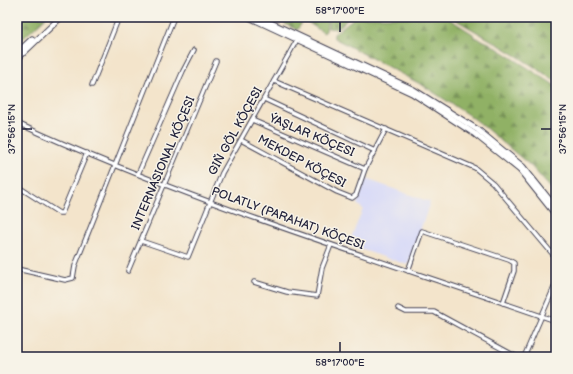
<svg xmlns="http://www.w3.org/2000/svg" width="573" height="374" font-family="'Balsamiq Sans',sans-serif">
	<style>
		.built { fill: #d5d8f9 }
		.forest { fill: url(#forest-firs); stroke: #596a50 }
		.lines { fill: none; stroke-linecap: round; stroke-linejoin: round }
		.street-casing { stroke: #413f51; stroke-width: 5.5 }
		.secondary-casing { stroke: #413f51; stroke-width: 7 }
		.street { stroke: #fff; stroke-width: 3.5 }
		.secondary { stroke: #fff; stroke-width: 5 }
		.ticks { fill: none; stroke: #22223b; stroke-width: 1.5 }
		.labels { text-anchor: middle; stroke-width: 3; stroke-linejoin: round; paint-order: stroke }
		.street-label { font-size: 12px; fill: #22223b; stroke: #f7f3e8 }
		.neatline { fill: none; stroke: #22223b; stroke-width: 1.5 }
		.ticks-label { font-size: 10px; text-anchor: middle; fill: #22223b }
	</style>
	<defs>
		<pattern id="forest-firs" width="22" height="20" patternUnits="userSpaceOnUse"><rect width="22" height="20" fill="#90b165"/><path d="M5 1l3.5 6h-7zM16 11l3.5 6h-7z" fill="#759054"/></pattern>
	</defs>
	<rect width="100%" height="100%" fill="#f7f3e8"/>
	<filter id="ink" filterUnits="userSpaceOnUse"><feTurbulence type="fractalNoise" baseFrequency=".025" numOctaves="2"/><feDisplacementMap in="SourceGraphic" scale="8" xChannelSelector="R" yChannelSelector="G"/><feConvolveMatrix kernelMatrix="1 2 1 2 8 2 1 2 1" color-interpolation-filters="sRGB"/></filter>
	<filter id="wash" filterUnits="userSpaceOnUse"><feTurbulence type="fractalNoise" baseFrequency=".012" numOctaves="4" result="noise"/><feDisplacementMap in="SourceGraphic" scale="16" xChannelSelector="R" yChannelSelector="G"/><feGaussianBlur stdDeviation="0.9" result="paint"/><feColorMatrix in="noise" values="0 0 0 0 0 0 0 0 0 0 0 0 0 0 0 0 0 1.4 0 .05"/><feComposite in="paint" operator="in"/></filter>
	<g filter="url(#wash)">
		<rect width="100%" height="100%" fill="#f3e4cb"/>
		<!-- built -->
		<polygon class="built" points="366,179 430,202 408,265 348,245 363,209 357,204"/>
		<!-- forest -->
		<g class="forest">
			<polygon points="17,17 46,17 17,44"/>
			<polygon points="272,17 294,17 302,23 297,30"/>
			<polygon points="300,17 328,17 326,31 324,33"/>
			<polygon points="330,17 350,17 337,29 328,28"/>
			<polygon points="355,17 446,17 473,34 474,37 489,43 556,86 556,194 531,166 476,120 424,86 334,38 334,34"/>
			<path d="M451,17H556V82C523,58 487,38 451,17Z"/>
		</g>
	</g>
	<g filter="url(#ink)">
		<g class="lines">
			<defs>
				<g id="street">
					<polyline points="274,81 475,168 493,183 556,258"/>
					<polyline points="92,85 119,17"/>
					<polyline points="264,99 375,151"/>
					<polyline points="252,120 365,169"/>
					<path d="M17,123C191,203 375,258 556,321"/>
					<polyline points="241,140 337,192 352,198 356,195 365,169 386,129"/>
					<polyline points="138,174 183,71 194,50"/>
					<polyline points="17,186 59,213 62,213 87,153"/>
					<polyline points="141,241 188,257 222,173 298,38"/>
					<polyline points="17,269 65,280 73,278 75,266 174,17"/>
					<polyline points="128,271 216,61"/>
					<polyline points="408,271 422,231 509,260 514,263 514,271 503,303"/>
					<polyline points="254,282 287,292 317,296 322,268 331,245"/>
					<polyline points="398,308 406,312 434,312 517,357"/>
					<polyline points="524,357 556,283"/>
				</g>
				<g id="secondary">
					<polyline points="249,17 412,93 475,134 520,170 556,215"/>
					<polyline points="258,17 414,90 478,130 523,167 556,208"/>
					<polyline points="17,53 32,39"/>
					<polyline points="17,59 61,17"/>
				</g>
			</defs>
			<!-- street casing -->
			<use href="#street" class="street-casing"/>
			<!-- secondary casing -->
			<use href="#secondary" class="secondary-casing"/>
			<!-- street -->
			<use href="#street" class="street"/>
			<!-- secondary -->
			<use href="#secondary" class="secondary"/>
		</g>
	</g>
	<!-- ticks -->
	<path class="ticks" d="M340,22V32M22,129H32M541,129H551M340,342V352"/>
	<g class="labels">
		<!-- street labels -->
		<g class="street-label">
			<text transform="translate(235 131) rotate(-61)" y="4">GIŇ GÖL KÖÇESI</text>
			<text transform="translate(312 135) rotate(23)" y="4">ÝAŞLAR KÖÇESI</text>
			<text transform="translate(302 161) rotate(28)" y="4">MEKDEP KÖÇESI</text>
			<text transform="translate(163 163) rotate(-67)" y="4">INTERNASIONAL KÖÇESI</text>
			<text transform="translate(288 218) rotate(20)" y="4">POLATLY (PARAHAT) KÖÇESI</text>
		</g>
	</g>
	<!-- margin -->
	<rect width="573" height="374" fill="none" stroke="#f7f3e8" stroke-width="44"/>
	<rect x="22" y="22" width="529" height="330" class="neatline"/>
	<g class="ticks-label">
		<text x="340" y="14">58°17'00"E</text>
		<text transform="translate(11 129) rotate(-90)" y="4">37°56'15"N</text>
		<text transform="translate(562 129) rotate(-90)" y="4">37°56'15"N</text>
		<text x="340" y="366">58°17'00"E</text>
	</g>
</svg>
